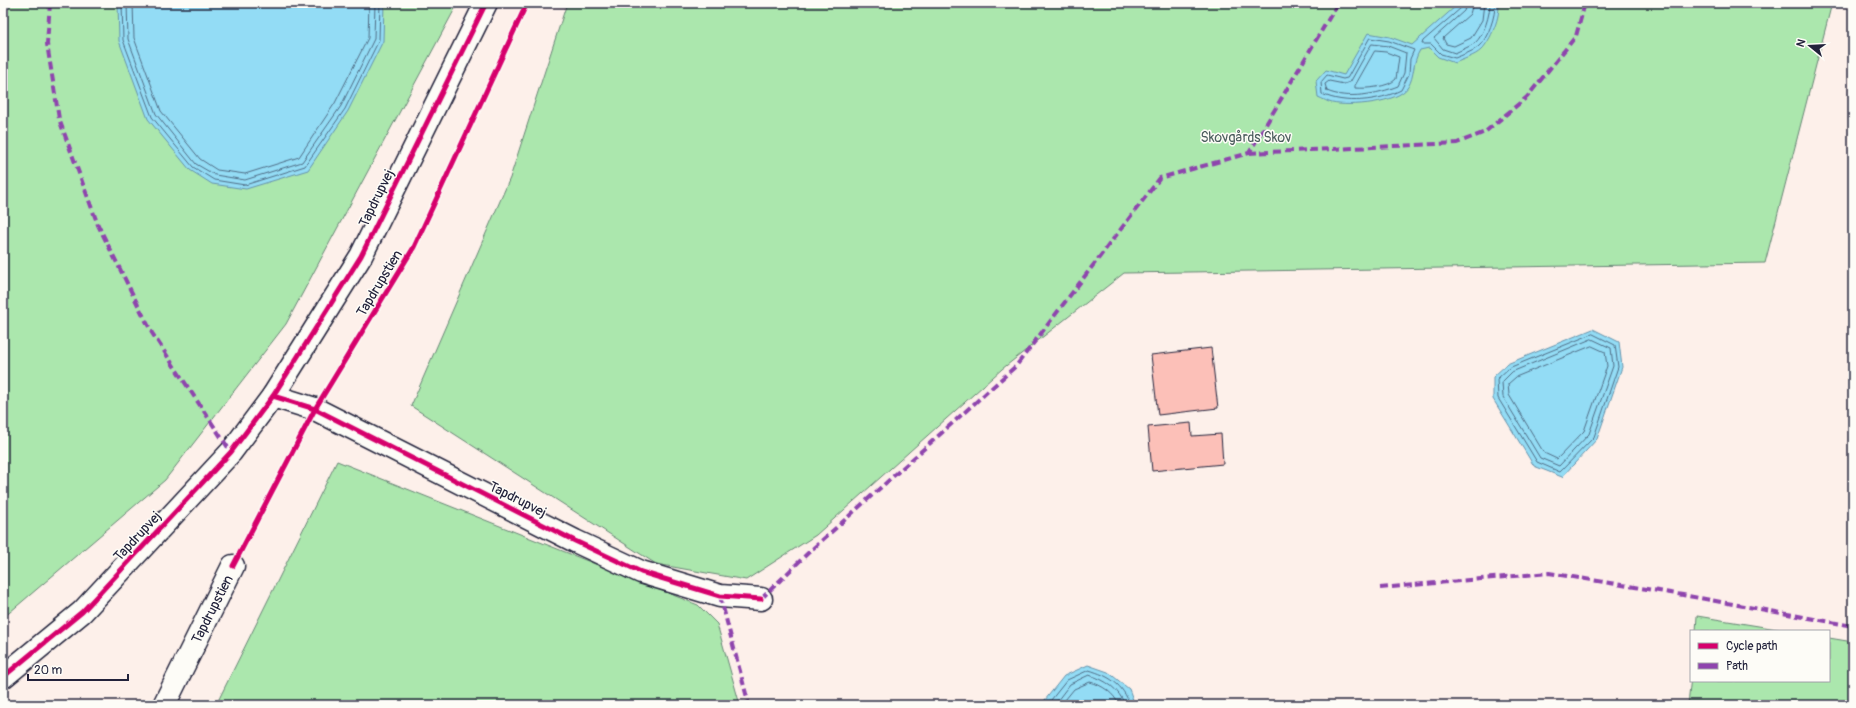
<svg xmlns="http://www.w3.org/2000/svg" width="1856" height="708" font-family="Pangolin,sans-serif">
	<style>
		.green { fill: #abe7ad; stroke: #668474 }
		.water { fill: #93dcf5; stroke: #6692ab }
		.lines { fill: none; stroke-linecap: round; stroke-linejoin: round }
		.shore { stroke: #4f6c85; stroke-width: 1 }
		.building { fill: #fcc0b8; stroke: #22223b }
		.minor-casing { stroke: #22223b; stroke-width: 25 }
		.minor { stroke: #fdfcf7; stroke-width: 22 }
		.quiet { stroke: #8e44ad; stroke-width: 4; stroke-dasharray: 8 4; stroke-linecap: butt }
		.cycleway-casing { stroke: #fdfcf7; stroke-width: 8 }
		.cycleway { stroke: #d6006c; stroke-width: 5 }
		.labels { text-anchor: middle; stroke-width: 3; stroke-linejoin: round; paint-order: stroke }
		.park-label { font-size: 14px; fill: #4b5d5d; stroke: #fdfcf7 }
		.street-label { font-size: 14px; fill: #22223b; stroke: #fdfcf7 }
	</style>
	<rect width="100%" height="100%" fill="#fdf0ea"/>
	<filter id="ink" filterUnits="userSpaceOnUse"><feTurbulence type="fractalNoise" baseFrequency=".025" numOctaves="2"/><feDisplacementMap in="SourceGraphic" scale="8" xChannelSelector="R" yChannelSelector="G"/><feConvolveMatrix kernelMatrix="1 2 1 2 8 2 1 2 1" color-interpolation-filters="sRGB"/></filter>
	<g filter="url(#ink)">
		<!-- green -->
		<g class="green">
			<polygon points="3,3 458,3 286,324 165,480 3,618"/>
			<polygon points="567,3 1832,3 1765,263 1124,273 1002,369 816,535 746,580 656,564 411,406 510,178"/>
			<polygon points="337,461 698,605 717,624 740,705 216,705"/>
			<polygon points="1697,616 1789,631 1696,631"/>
			<polygon points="1829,638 1853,642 1853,705 1688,705 1691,677 1691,681 1829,681"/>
		</g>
		<!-- water -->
		<g class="water">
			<polygon points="118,3 384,3 383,41 348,111 308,170 246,189 212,184 190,170 148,119 119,41"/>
			<path d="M1462,3H1498C1502,14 1490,42 1481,50C1475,56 1463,59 1455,63L1438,57L1429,48L1420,50C1412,63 1415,76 1408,87C1398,103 1350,107 1332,103C1328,102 1323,99 1318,97L1316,81L1326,70L1344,75L1368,33L1390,37L1412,45L1456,6Z"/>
			<polygon points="1593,329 1619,342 1622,367 1597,439 1562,477 1534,466 1493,399 1493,377 1507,364"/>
			<polygon points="1088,665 1108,672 1129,689 1135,705 1041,705 1064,676"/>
		</g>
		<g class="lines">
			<!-- shore -->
			<g class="shore">
				<polyline points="122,3 123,40 152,117 193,167 214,180 245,185 305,166 345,109 379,40 380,3"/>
				<polyline points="127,3 128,39 156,114 196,164 215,175 245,180 302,162 341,106 374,39 375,3"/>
				<polyline points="133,3 134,38 161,111 200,159 217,170 245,174 299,157 335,103 368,38 369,3"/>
				<path d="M1462,3L1461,8L1423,41L1422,44H1431L1441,54L1455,58C1462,55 1472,52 1478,47C1488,39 1496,15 1495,3"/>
				<path d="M1467,3L1464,11L1434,38L1443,49L1455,53C1461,50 1469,47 1475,43C1484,35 1490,15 1490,3"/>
				<polyline points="1473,3 1470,14 1443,38 1446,44 1454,46 1471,38 1482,20 1484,3"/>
				<path d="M1370,38L1389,41L1414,50L1410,59L1409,74L1401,90C1379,101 1345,105 1322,94L1321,82L1327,75L1343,79L1347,78Z"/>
				<path d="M1372,44L1388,46L1406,53L1404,73L1398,86C1378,94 1347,100 1327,91L1325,84L1329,81L1344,84L1350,82Z"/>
				<path d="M1375,51L1386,52L1399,57L1396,79C1389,87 1366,89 1355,88V86Z"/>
				<polygon points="1593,334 1615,345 1618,367 1594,437 1560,472 1537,462 1498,398 1497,379 1509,368"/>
				<polygon points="1592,339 1611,348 1613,366 1589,434 1559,466 1540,458 1503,397 1502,382 1512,372"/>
				<polygon points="1592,346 1605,352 1607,366 1584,431 1557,459 1544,453 1509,395 1508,384 1516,377"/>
				<path d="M1047,705L1067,680L1089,670C1109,676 1123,684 1130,705"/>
				<path d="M1054,705L1070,684L1089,675C1106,680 1119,689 1125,705"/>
				<path d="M1061,705L1074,689L1090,682C1102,685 1114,693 1119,705"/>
			</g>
		</g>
		<!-- building -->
		<g class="building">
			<polygon points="1211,348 1218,408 1158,415 1151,355"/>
			<polygon points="1191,423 1192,436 1221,434 1223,464 1152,471 1148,427"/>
		</g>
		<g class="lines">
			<defs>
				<g id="minor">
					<polyline points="273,396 315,409 575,541 641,572 720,596 761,599"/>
					<polyline points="3,677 82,612 231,452 273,396 361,256 486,3"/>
					<polyline points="164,705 233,566"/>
				</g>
			</defs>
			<!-- minor casing -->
			<use href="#minor" class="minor-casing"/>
			<!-- minor -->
			<use href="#minor" class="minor"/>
			<!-- quiet -->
			<g class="quiet">
				<polyline points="50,3 47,44 59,119 98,225 152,333 231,452"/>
				<polyline points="1249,153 1457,143 1485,132 1527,97 1576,36 1585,3"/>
				<polyline points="1380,588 1549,573 1683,595 1853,626"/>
				<polyline points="720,596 749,705"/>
				<polyline points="761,599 809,552 1016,366 1160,178 1249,153 1338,3"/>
			</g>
			<defs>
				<g id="cycleway">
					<polyline points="273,396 315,409 575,541 641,572 720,596 761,599"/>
					<polyline points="233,566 315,409 414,247 527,3"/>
					<polyline points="3,677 82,612 231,452 273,396 361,256 486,3"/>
				</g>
			</defs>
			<!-- cycleway casing -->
			<use href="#cycleway" class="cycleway-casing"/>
			<!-- cycleway -->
			<use href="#cycleway" class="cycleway"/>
		</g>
	</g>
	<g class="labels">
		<!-- park labels -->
		<g class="park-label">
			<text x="1246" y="142">Skovgårds Skov</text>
		</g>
		<!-- street labels -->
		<g class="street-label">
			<text transform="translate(376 198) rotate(-64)" y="5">Tapdrupvej</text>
			<text transform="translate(379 283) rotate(-59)" y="5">Tapdrupstien</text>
			<text transform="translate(518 499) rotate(27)" y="5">Tapdrupvej</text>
			<text transform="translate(137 536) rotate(-47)" y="5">Tapdrupvej</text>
			<text transform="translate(212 609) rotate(-63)" y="5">Tapdrupstien</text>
		</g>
	</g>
	<!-- margin -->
	<rect width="1856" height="708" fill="none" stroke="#fdfcf7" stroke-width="16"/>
	<rect x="8" y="8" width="1840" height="692" fill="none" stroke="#22223b" stroke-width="1.5" filter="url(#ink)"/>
	<!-- legend -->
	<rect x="1690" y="630" width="140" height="52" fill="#fdfcf7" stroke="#a5a5ac"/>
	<rect x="1698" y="643" width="20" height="6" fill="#d6006c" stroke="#a5a5ac"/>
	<text x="1726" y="650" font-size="12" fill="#22223b">Cycle path</text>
	<rect x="1698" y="663" width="20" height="6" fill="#8e44ad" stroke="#a5a5ac"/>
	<text x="1726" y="670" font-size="12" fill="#22223b">Path</text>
	<!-- north arrow -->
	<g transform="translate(1810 46) rotate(288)" stroke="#fdfcf7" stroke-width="3" paint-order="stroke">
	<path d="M0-3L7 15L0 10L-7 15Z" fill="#22223b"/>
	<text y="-6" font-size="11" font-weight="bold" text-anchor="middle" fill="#22223b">N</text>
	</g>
	<!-- scale -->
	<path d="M28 674v6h100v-6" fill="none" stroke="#22223b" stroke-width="2"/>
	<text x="34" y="674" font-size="12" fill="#22223b" stroke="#fdfcf7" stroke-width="3" paint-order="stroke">20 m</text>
</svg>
